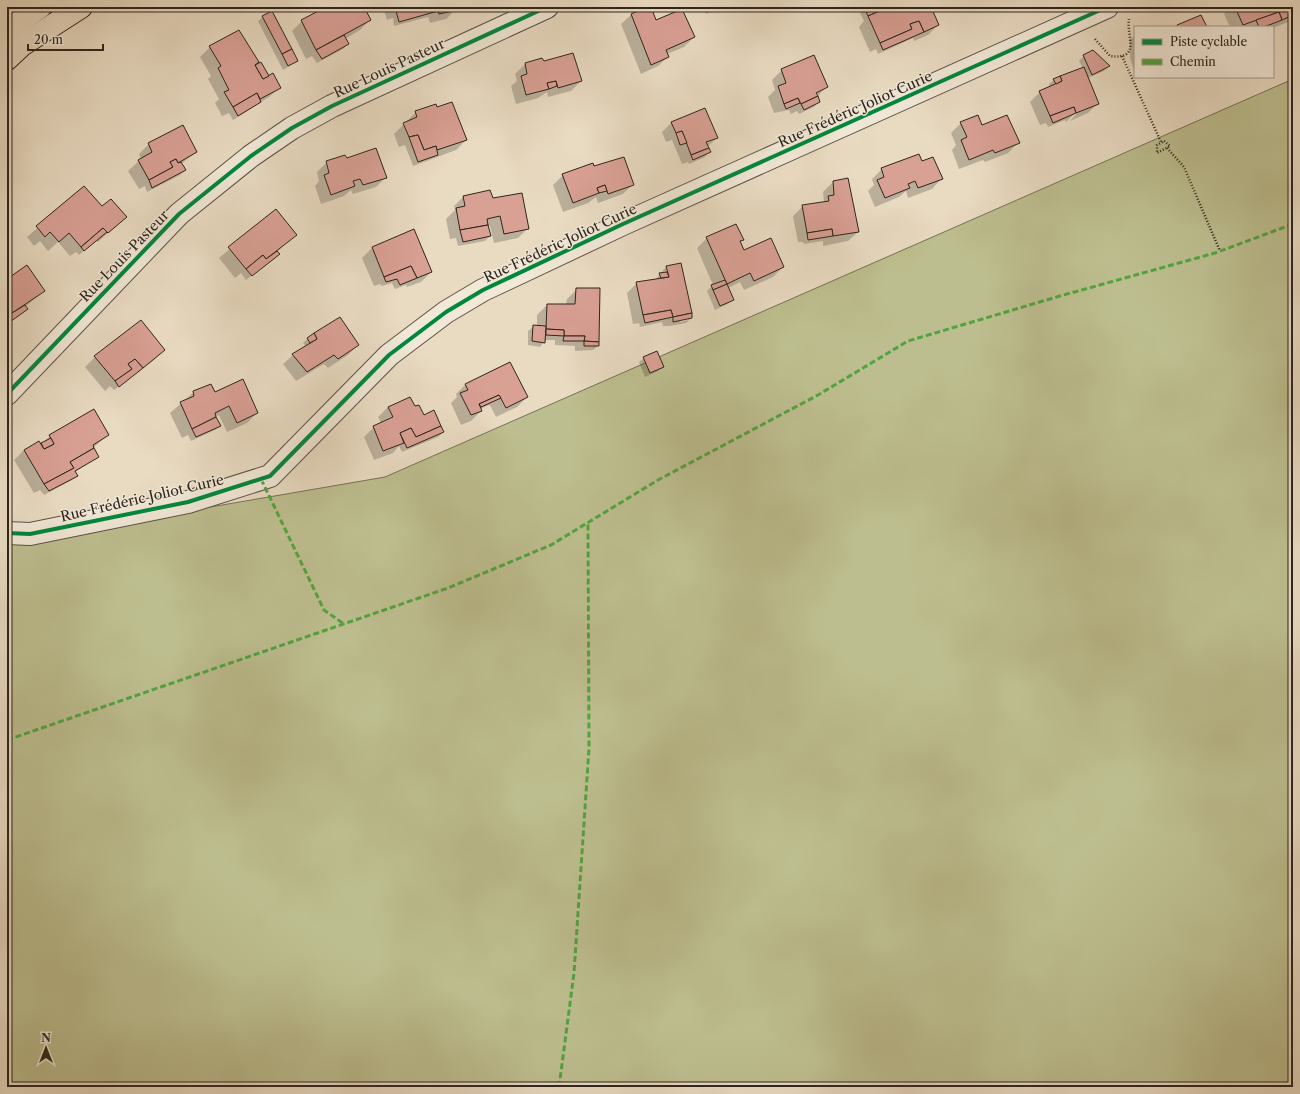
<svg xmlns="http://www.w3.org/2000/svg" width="1300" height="1094" font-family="'Libre Caslon Text',serif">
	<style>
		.green { fill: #bdbe8f; stroke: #767256 }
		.shadow { fill: #0003; fill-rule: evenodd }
		.building { fill: #d9a094; stroke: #2e251d }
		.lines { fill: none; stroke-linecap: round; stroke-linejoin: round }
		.minor-casing { stroke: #5d5246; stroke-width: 24 }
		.major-casing { stroke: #2e251d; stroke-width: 24 }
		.path { stroke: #2e251d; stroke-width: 2.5; stroke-dasharray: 1 2; stroke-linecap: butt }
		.minor { stroke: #f1e8d7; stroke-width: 22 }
		.major { stroke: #e9dbc2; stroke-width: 22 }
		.quiet { stroke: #52a341; stroke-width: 3; stroke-dasharray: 6 3; stroke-linecap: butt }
		.cycleway-casing { stroke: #f1e8d7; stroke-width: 6 }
		.cycleway { stroke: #00873e; stroke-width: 4 }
		.labels { text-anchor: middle; stroke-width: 3; stroke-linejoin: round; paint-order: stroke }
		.street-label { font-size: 14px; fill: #2e251d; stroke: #f1e8d7 }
	</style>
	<rect width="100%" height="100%" fill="#e9dbc2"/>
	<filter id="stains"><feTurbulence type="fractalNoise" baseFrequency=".005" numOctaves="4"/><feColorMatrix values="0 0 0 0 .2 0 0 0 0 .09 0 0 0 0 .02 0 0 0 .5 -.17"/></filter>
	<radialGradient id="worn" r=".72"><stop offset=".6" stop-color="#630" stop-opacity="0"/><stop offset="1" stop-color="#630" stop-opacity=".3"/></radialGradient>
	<!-- green -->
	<polygon class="green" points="1293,79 1293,1087 7,1087 7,542 385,477"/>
	<!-- shadow -->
	<g class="shadow">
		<polygon points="328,7 362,7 370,20 360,30 345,39 348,44 343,49 317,63 312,56 306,59 292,31 302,21"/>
		<polygon points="383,7 456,7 456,9 446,19 430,23 428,17 394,26 393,18 387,20"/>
		<polygon points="650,7 655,21 694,37 684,47 667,54 668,57 658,66 641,74 621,24 631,15"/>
		<polygon points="703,7 723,7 706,14"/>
		<polygon points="868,7 930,7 938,25 928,35 914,41 913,38 878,54 876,49 870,52 859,27 864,21 860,13"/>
		<polygon points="975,7 984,7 976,10"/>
		<polygon points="1231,7 1293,7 1293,20 1273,28 1271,26 1230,27 1224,14"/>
		<polygon points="263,17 297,61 283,70 258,21"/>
		<polygon points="1135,35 1135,73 1130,58 1130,40"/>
		<polygon points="210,47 258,62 254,66 279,88 269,97 233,120 229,113 222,116 215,103 219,99 208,79 211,76 200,57"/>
		<polygon points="1084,56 1109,66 1104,71 1088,78 1098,103 1088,113 1070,121 1078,112 1076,112 1066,122 1065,120 1048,127 1046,123 1040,125 1030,102 1040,92 1050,87 1049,84 1054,80 1083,68 1079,61"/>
		<polygon points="542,59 543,63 581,81 571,91 548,97 547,92 538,98 516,104 511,86 517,81 515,74 525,64"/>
		<polygon points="782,70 826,87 817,97 819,102 814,107 799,114 797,111 791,114 789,110 774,113 768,97 775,90 772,80"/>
		<polygon points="416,112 466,140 456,150 413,166 405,145 399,147 394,134"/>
		<polygon points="977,116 982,127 1018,143 1008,153 985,162 983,160 959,169 952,150 956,145 951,133 961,123"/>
		<polygon points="672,122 717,138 707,147 709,152 705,157 689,164 688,162 682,164 672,140 666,142 662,132"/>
		<polygon points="149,144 196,152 181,164 185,170 180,175 147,192 145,186 139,189 128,171 141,159 139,154"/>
		<polygon points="346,160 386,177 376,187 353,194 351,190 344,196 321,204 315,186 319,181 317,172 327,162"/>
		<polygon points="921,163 941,179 932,189 908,198 906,191 899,197 875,207 868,191 874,185 872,179 882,169"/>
		<polygon points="593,168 633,184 623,194 598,203 596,197 588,203 563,212 553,185 563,175"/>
		<polygon points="833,182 858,232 848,241 823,246 823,241 804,244 803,242 798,242 793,216 803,206 822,203 824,201 823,192"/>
		<polygon points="84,188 102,208 126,217 98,242 96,241 79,255 76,252 70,256 58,242 48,251 40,241 34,246 27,237"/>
		<polygon points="464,196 528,228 518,238 494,243 490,226 488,226 490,236 485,241 458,246 456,238 450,239 446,219 455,210 454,206"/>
		<polygon points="276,211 295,235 277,252 274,259 246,280 241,273 235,278 219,258"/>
		<polygon points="413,230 431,272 421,282 407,287 406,285 395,289 392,283 382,286 380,284 374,286 362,258 372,248"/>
		<polygon points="707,238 743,240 739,243 743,252 783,267 773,277 744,290 740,282 728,288 732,299 728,304 715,310 707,291 713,285 697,248"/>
		<path d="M666,267L691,318L686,323L669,326H663L662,322L640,327L639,323L633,324L627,293L637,283L655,280ZM688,318V320L680,322V320Z"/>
		<polygon points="7,280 44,291 25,307 27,309 23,313 7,324"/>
		<polygon points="577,289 598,346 593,350 575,351 575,346 555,345 555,340 545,340 540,347 528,345 528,331 533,327 537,327 537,315 547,305 566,305 567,299"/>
		<polygon points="340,318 358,345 348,355 328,368 324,364 296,381 283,364 293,355 306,347 303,343 308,338"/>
		<polygon points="163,350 154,360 114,390 110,386 105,391 85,367 95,357"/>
		<polygon points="644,358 663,367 658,371 645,377 639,362"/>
		<polygon points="466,384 527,397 517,407 496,417 490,405 480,409 481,411 471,421 461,425 451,403 457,397 456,394"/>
		<polygon points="194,392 214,393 257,413 247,423 227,432 219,415 215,417 220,426 215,430 191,441 188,435 182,438 170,413"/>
		<polygon points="388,407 423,416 443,432 438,437 402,452 399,446 393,453 374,460 364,437 374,427 381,423 378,417"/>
		<polygon points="94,410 108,435 93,448 98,457 75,472 76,475 72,480 44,495 40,490 34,493 14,460 24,450 39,442 40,445 42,444 50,436"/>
	</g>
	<!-- building -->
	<g class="building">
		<polygon points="326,7 364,7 371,20 316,50 301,20"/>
		<polygon points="411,7 437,7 438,11 399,22 396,11"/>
		<polygon points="437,7 457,7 457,10 439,14"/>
		<polygon points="647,7 651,7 656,20 682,9 695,37 666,50 669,57 651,65 631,14"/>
		<polygon points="864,7 889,7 868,16"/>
		<polygon points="889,7 931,7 939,25 924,32 919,21 910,24 912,29 880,43 868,16"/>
		<polygon points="1235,7 1290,7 1293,15 1282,20 1279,12 1243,25"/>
		<polygon points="272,11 292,49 282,54 262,16"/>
		<polygon points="1279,12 1282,20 1264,27 1259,27 1256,20"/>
		<polygon points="1201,15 1207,27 1178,27 1177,25"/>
		<polygon points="919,21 924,32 883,50 880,43 912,29 910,24"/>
		<polygon points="239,30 259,62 255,65 263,79 273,73 281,88 260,99 257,93 233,107 224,92 229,90 218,68 221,66 209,46"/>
		<polygon points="344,35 349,44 322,59 316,50"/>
		<polygon points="292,49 298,61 288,66 282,54"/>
		<polygon points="1093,50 1110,66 1092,75 1083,55"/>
		<polygon points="573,53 582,81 558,88 556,81 547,83 549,89 526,95 521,76 527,74 525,63 542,58 544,61"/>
		<polygon points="814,55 828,87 816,93 818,96 801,104 798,98 784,104 778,86 786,83 781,69"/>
		<polygon points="261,62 269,76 263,79 255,65"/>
		<polygon points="1084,67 1099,104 1076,113 1074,107 1050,116 1039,91 1062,81 1060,76"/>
		<polygon points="1060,76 1062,81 1056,84 1053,79"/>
		<polygon points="556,81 557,86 549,89 547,83"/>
		<polygon points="257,93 261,102 238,116 233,107"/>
		<polygon points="818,96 820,102 804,110 801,104"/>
		<polygon points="798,98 800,103 786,109 784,104"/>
		<polygon points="452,102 467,140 437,150 436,146 424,150 418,135 409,137 403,123 417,117 415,111 436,104 437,107"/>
		<polygon points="1074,107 1076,113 1053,123 1050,116"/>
		<polygon points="705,108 718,138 706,142 709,148 691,155 682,131 676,133 671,122"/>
		<polygon points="978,115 982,125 1007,115 1020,143 995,153 993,150 969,160 961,140 967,137 960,122"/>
		<polygon points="183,125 197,152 178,163 176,159 170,162 173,167 149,180 138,160 152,152 148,143"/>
		<polygon points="682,131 687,143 680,145 676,133"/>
		<polygon points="418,135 424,150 436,146 438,155 418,162 409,137"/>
		<polygon points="376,148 387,178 363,185 360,179 353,181 355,186 331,195 324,175 329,173 326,161 345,155 347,158"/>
		<polygon points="709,148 711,152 693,160 691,155"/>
		<polygon points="919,154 922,161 933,157 943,179 918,188 915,181 908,184 910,188 885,198 877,180 884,177 881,168"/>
		<polygon points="624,157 634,185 608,194 605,185 597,188 599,193 573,203 562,174 593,163 594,166"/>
		<polygon points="176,159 178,163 181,162 186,170 152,188 149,180 173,167 170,162"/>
		<polygon points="848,178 859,232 833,236 832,229 807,233 802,205 829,201 828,196 834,195 833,181"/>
		<polygon points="605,185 607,191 599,193 597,188"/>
		<polygon points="84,186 102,206 111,199 127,217 108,233 103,228 81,247 69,233 59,242 50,232 45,237 36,226"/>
		<polygon points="490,190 493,198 522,193 529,229 504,234 500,216 487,219 488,225 460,230 456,208 465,206 463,196"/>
		<polygon points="276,209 297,235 266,259 263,255 246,269 228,247"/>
		<polygon points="736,224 744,240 740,241 744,250 771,238 784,267 754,281 750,273 727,284 706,237"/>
		<polygon points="488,225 491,236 463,242 460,230"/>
		<polygon points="103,228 107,232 84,251 81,247"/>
		<polygon points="414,229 432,272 417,278 411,266 384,277 372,247"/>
		<polygon points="832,229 833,236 808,240 807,233"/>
		<polygon points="277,251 280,254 252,276 246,269 263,255 266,259"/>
		<polygon points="681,263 692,313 673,317 671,310 643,315 636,282 669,277 666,266"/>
		<polygon points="27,265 45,291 12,313 9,308 7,310 7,279"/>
		<polygon points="411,266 417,278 400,285 397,279 386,282 384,277"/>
		<polygon points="667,272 669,277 661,278 659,273"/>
		<polygon points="725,280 727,284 713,290 711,285"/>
		<polygon points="727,284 734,300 720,306 713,290"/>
		<polygon points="576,288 600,288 599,342 584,341 585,336 564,336 564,330 546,329 547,304 575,304"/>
		<polygon points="25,305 28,309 7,324 7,310 9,308 12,313"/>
		<polygon points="671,310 673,317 645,323 643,315"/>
		<polygon points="692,313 692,318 673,322 673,317"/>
		<polygon points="340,317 359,345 338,359 334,355 307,372 292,354 317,339 314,333"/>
		<polygon points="141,320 165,350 143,368 135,359 128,364 132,369 115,381 94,356"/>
		<polygon points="533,325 546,326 545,343 532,341"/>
		<polygon points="546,329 564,330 564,336 546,335"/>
		<polygon points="314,333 317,339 310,343 307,338"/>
		<polygon points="564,336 585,336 584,341 563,341"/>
		<polygon points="584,341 599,342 599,346 584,346"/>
		<polygon points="657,351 664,367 650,373 643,357"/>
		<polygon points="135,359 143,368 119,387 115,381 132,369 128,364"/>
		<polygon points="510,362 528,397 506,408 499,395 479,404 482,411 471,415 460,393 468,390 465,384"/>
		<polygon points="243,379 258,413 237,423 229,406 215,413 216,417 192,429 180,402 194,396 193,391 211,384 215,392"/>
		<polygon points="499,395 501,398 481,407 479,404"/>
		<polygon points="410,397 415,406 419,405 424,415 434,410 441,426 416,437 411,428 400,433 404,443 383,451 373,426 393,417 388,407"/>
		<polygon points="94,409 109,435 93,445 94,448 70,462 74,468 44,484 24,450 39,441 44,449 54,444 49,435"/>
		<polygon points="216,417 221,426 196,437 192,429"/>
		<polygon points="441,426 444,432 407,448 400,433 411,428 416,437"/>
		<polygon points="51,438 54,444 44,449 41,443"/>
		<polygon points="94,448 99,457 75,471 78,476 49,491 44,484 74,468 70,462"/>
	</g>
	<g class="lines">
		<defs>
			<g id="minor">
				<polyline points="7,394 179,214 251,156 292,128 332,106 547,7"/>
				<polyline points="7,533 30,534 188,502 270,476 389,355 446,312 483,290 623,224 1107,7"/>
			</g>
			<g id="major">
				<polyline points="7,30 40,7"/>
				<polyline points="7,59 22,45 81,7"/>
			</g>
		</defs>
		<!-- minor casing -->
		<use href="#minor" class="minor-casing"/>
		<!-- major casing -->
		<use href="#major" class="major-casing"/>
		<!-- path -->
		<g class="path">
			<path d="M1095,39L1110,56C1142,60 1126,36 1129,19"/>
			<polyline points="1122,56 1161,142"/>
			<polygon points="1164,141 1170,146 1157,153 1157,145"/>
			<polyline points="1167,148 1184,167 1220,251"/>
		</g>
		<!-- minor -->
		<use href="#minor" class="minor"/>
		<!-- major -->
		<use href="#major" class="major"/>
		<!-- quiet -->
		<g class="quiet">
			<polyline points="261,479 324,610 344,624"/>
			<polyline points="7,740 448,588 551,545 658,480 818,395 908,341 1060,296 1215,253 1293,224"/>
			<polyline points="559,1087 574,973 589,748 588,523"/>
		</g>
		<defs>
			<g id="cycleway">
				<polyline points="7,394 179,214 251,156 292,128 332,106 547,7"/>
				<polyline points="7,533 30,534 188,502 270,476 389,355 446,312 483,290 623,224 1107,7"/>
			</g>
		</defs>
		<!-- cycleway casing -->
		<use href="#cycleway" class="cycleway-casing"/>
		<!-- cycleway -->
		<use href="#cycleway" class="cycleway"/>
	</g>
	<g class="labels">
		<!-- street labels -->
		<g class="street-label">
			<text transform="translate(389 68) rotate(-25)" y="5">Rue Louis Pasteur</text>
			<text transform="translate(855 109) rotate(-24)" y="5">Rue Frédéric Joliot Curie</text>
			<text transform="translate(560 243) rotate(-25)" y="5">Rue Frédéric Joliot Curie</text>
			<text transform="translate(124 256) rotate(-46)" y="5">Rue Louis Pasteur</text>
			<text transform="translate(142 498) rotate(-13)" y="5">Rue Frédéric Joliot Curie</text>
		</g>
	</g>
	<!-- margin -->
	<rect width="1300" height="1094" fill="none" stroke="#e9dbc2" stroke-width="24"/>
	<rect x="8" y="8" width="1284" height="1078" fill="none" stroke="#2e251d" stroke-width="2"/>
	<rect x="12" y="12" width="1276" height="1070" fill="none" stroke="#2e251d"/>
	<!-- legend -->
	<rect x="1134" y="26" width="140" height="52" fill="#f1e8d7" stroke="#a39a8d"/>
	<rect x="1142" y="39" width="20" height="6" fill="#00873e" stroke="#a39a8d"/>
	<text x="1170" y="46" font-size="12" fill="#2e251d">Piste cyclable</text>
	<rect x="1142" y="59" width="20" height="6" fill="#52a341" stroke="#a39a8d"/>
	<text x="1170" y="66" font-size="12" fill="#2e251d">Chemin</text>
	<!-- north arrow -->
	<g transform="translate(46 1048)" stroke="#f1e8d7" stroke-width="3" paint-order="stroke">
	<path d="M0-3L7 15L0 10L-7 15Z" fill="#2e251d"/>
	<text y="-6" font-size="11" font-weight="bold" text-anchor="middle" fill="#2e251d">N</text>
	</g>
	<!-- scale -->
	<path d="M28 44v6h75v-6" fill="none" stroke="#2e251d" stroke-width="2"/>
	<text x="34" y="44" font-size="12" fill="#2e251d" stroke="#f1e8d7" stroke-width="3" paint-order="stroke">20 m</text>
	<rect width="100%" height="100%" filter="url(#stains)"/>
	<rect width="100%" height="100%" fill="url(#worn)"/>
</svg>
